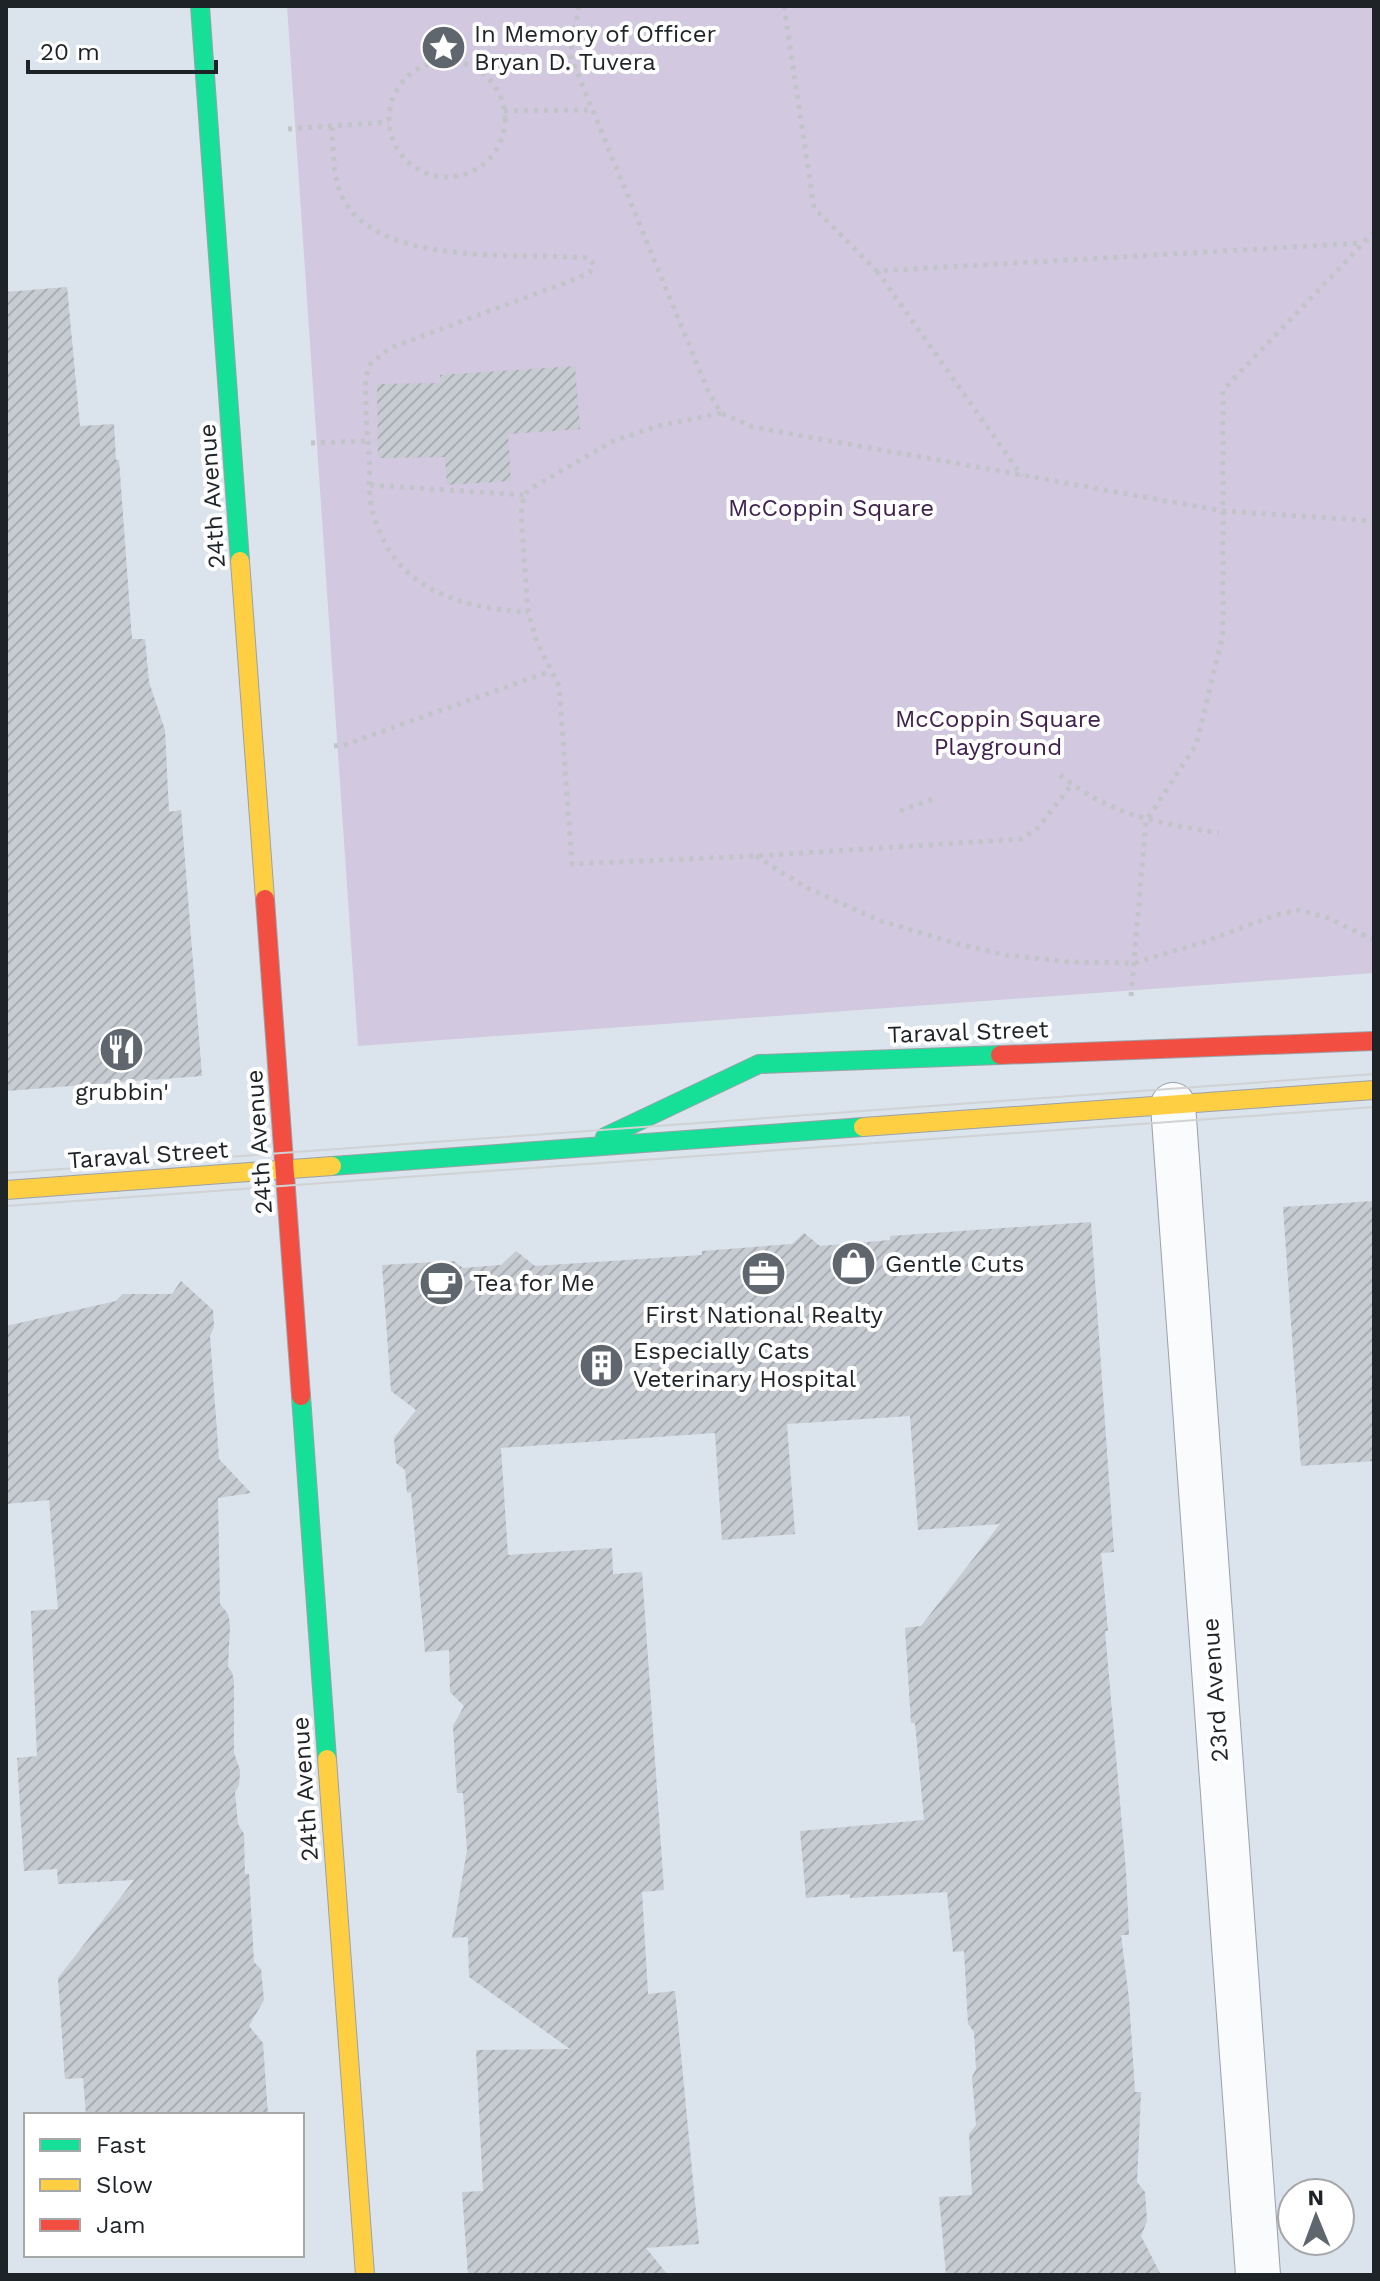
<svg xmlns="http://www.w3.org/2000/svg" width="1380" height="2281" font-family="'Work Sans',sans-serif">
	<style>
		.park { fill: #d2c8df }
		.building { fill: url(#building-hatch) }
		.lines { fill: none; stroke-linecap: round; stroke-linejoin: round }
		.street-casing { stroke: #9ba1a8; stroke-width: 46 }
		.fast-casing { stroke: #9ba1a8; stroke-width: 20 }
		.slow-casing { stroke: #9ba1a8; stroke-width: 20 }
		.jam-casing { stroke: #9ba1a8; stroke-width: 20 }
		.path { stroke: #c2c5c8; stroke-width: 5; stroke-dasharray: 4 6; stroke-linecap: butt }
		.street { stroke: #fafbfc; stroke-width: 44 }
		.fast { stroke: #16e098; stroke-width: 18 }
		.slow { stroke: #ffcf43; stroke-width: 18 }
		.jam { stroke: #f24e42; stroke-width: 18 }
		.tram { stroke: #d0d2d4; stroke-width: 2 }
		.labels { text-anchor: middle; stroke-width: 8; stroke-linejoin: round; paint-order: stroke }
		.poi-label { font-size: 24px; fill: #1e2328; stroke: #fff; text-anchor: start }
		.street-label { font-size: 24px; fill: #1e2328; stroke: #fff }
		.park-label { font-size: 24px; fill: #41204e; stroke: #fff }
	</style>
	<defs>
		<pattern id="building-hatch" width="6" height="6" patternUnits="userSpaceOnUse" patternTransform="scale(2)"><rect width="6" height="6" fill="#c7cbd2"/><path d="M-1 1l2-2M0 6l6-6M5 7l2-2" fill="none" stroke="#aaaeb4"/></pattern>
	</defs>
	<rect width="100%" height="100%" fill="#dbe3ec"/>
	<!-- park -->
	<polygon class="park" points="287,6 1374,6 1374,973 358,1046"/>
	<!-- building -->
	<g class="building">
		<polygon points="67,287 80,426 114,424 116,460 119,460 132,639 145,639 149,682 165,730 169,812 181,810 202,1076 6,1091 6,292"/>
		<polygon points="575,366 580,429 508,434 511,481 447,485 445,457 378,458 377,384 440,383 440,375"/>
		<polygon points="1374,1201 1374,1461 1301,1466 1283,1207"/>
		<polygon points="1091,1222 1114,1552 1101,1553 1108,1631 1105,1631 1126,1871 1129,1935 1121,1935 1129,1999 1135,2092 1141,2092 1137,2182 1145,2192 1147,2221 1141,2236 1161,2275 946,2275 939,2197 972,2195 969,2134 976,2125 972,2077 976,2069 974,2032 968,2024 964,1951 953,1952 947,1892 850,1898 850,1894 806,1898 800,1831 924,1820 915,1723 911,1723 905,1628 921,1626 1000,1524 918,1530 910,1416 787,1424 795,1534 722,1540 715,1433 501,1448 508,1555 612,1548 613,1574 642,1572 664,1890 642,1892 648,1994 675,1991 699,2244 646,2248 668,2275 468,2275 462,2192 483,2191 476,2050 570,2049 469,1977 468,1937 452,1938 467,1850 463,1793 457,1793 453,1726 464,1706 450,1692 449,1650 425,1652 411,1492 407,1493 405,1470 396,1463 394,1438 416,1410 391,1391 382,1265 454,1261 463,1268 501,1265 516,1251 535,1266 702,1255 702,1251 792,1244 804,1233 820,1246 890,1240 890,1236"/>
		<polygon points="181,1281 213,1310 214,1327 210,1336 219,1459 251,1493 218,1498 220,1604 228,1614 230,1625 228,1667 232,1672 234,1682 234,1753 240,1770 239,1785 235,1792 238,1824 244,1834 245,1874 249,1874 254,1962 261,1969 264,2000 249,2026 263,2043 268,2115 86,2115 83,2078 65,2079 58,1978 134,1880 58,1884 57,1869 24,1871 17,1758 37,1756 31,1611 58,1609 49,1500 6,1504 6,1326 116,1301 123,1294 172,1294"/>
	</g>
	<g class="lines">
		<defs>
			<polyline id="street" points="1173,1105 1258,2275"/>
			<g id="fast">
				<polyline points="200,6 240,561"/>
				<polyline points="605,1137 759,1064 1000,1055"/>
				<polyline points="332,1166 863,1127"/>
				<polyline points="301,1396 327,1759"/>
			</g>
			<g id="slow">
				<polyline points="240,561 265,899"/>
				<polyline points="863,1127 1374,1090"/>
				<polyline points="6,1190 332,1166"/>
				<polyline points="327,1759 365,2275"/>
			</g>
			<g id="jam">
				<polyline points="265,899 301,1396"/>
				<polyline points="1000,1055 1374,1041"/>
			</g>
		</defs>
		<!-- street casing -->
		<use href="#street" class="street-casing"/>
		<!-- fast casing -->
		<use href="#fast" class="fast-casing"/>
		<!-- slow casing -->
		<use href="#slow" class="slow-casing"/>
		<!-- jam casing -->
		<use href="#jam" class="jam-casing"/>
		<!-- path -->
		<g class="path">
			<polyline points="579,6 570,55 708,391 721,413 753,427 1223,511 1374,521"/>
			<polyline points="784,6 814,208 877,271 1363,243"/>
			<circle cx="447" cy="119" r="58"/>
			<polyline points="504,111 593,110"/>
			<path d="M332,127C333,147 333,170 339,189C367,270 521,252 589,258L594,265L590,272L578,278L390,348L371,363L366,376C365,403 367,429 369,456C370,471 368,489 371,505C389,586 454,608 528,612"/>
			<polyline points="288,129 389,122"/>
			<polyline points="877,271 1022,476"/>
			<polyline points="721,413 658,426 613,441 530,489 524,495 521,514 528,612 537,642 559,686 572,864 756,856 1021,839 1037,829 1072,784"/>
			<polyline points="311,443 368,441"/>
			<polyline points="370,485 524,495"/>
			<polyline points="334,746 344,745 551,671"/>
			<path d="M1060,775C1114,817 1155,822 1219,833"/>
			<polyline points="900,811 933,799"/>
			<polyline points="756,856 805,887 881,921 962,945 1006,955 1070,962 1134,963 1204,942 1273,916 1299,910 1328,918 1374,940"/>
			<polyline points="1131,996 1146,821 1196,745 1223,635 1223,390 1374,232"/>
		</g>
		<!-- street -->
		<use href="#street" class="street"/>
		<!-- fast -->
		<use href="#fast" class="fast"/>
		<!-- slow -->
		<use href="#slow" class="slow"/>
		<!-- jam -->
		<use href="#jam" class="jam"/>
		<!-- tram -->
		<g class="tram">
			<polyline points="6,1173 1374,1074"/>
			<polyline points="6,1206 1374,1107"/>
		</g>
	</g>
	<!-- icons -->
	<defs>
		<symbol id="sight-disc" viewBox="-11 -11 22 22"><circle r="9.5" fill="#60666d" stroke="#fff"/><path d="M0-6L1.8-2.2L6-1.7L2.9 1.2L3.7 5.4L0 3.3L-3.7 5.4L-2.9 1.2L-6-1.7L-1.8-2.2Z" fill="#fff"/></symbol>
		<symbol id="restaurant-disc" viewBox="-11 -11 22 22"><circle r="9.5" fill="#60666d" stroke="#fff"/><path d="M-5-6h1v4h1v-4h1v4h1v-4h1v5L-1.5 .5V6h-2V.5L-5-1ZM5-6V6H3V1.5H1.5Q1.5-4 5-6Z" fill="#fff"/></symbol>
		<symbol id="shop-disc" viewBox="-11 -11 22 22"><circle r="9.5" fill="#60666d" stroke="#fff"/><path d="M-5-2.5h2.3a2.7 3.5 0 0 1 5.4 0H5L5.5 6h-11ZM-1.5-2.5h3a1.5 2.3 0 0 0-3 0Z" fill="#fff"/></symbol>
		<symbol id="office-disc" viewBox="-11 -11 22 22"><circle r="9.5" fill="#60666d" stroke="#fff"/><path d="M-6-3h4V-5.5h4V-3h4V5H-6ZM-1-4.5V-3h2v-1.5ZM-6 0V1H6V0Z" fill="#fff"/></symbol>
		<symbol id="cafe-disc" viewBox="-11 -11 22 22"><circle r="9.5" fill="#60666d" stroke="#fff"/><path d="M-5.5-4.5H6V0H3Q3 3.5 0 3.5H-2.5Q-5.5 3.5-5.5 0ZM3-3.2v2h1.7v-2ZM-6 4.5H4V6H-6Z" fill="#fff"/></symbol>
		<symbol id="building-disc" viewBox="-11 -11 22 22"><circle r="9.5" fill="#60666d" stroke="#fff"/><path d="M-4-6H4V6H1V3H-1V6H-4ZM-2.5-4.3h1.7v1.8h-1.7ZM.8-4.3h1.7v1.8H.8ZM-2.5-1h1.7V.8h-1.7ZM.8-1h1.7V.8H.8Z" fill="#fff"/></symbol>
	</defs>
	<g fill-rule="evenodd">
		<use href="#sight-disc" x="418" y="22" width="51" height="51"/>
		<use href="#restaurant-disc" x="96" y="1024" width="51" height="51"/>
		<use href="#shop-disc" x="828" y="1238" width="51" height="51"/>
		<use href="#office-disc" x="738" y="1248" width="51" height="51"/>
		<use href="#cafe-disc" x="416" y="1258" width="51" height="51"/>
		<use href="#building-disc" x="576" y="1340" width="51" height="51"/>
	</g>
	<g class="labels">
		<!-- poi labels -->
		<g class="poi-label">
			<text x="474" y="42">In Memory of Officer<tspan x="474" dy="28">Bryan D. Tuvera</tspan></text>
			<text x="122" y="1100" text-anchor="middle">grubbin'</text>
			<text x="885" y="1272">Gentle Cuts</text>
			<text x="473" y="1291">Tea for Me</text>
			<text x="764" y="1323" text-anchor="middle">First National Realty</text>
			<text x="633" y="1359">Especially Cats<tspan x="633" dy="28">Veterinary Hospital</tspan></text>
		</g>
		<!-- street labels -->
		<g class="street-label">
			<text transform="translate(212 496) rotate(-94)" y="8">24th Avenue</text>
			<text transform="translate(968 1032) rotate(-2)" y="8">Taraval Street</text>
			<text transform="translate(259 1142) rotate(-94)" y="8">24th Avenue</text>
			<text transform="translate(148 1155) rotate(-4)" y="8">Taraval Street</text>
			<text transform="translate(1215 1690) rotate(-94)" y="8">23rd Avenue</text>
			<text transform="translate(305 1789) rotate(-94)" y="8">24th Avenue</text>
		</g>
		<!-- park labels -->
		<g class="park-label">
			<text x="831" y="516">McCoppin Square</text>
			<text x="998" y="727">McCoppin Square<tspan x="998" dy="28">Playground</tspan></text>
		</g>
	</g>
	<!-- border -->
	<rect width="1380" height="2281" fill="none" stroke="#1e2328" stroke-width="16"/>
	<!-- legend -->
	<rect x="24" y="2113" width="280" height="144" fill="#ffffff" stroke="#a5a7a9" stroke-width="2"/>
	<rect x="40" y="2139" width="40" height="12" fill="#16e098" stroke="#a5a7a9" stroke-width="2"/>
	<text x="96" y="2153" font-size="24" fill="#1e2328">Fast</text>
	<rect x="40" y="2179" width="40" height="12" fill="#ffcf43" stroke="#a5a7a9" stroke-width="2"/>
	<text x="96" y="2193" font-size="24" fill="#1e2328">Slow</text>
	<rect x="40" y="2219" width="40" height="12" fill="#f24e42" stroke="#a5a7a9" stroke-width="2"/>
	<text x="96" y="2233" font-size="24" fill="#1e2328">Jam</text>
	<!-- north arrow -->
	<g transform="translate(1316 2217) rotate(359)"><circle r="38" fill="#ffffff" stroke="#a5a7a9" stroke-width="2"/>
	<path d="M0-6L14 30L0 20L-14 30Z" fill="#60666d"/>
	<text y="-12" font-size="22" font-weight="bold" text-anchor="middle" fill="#1e2328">N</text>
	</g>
	<!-- scale -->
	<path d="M28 60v12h188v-12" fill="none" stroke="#1e2328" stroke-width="4"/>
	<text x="40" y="60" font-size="24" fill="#1e2328" stroke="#ffffff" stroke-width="6" paint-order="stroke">20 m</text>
</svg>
